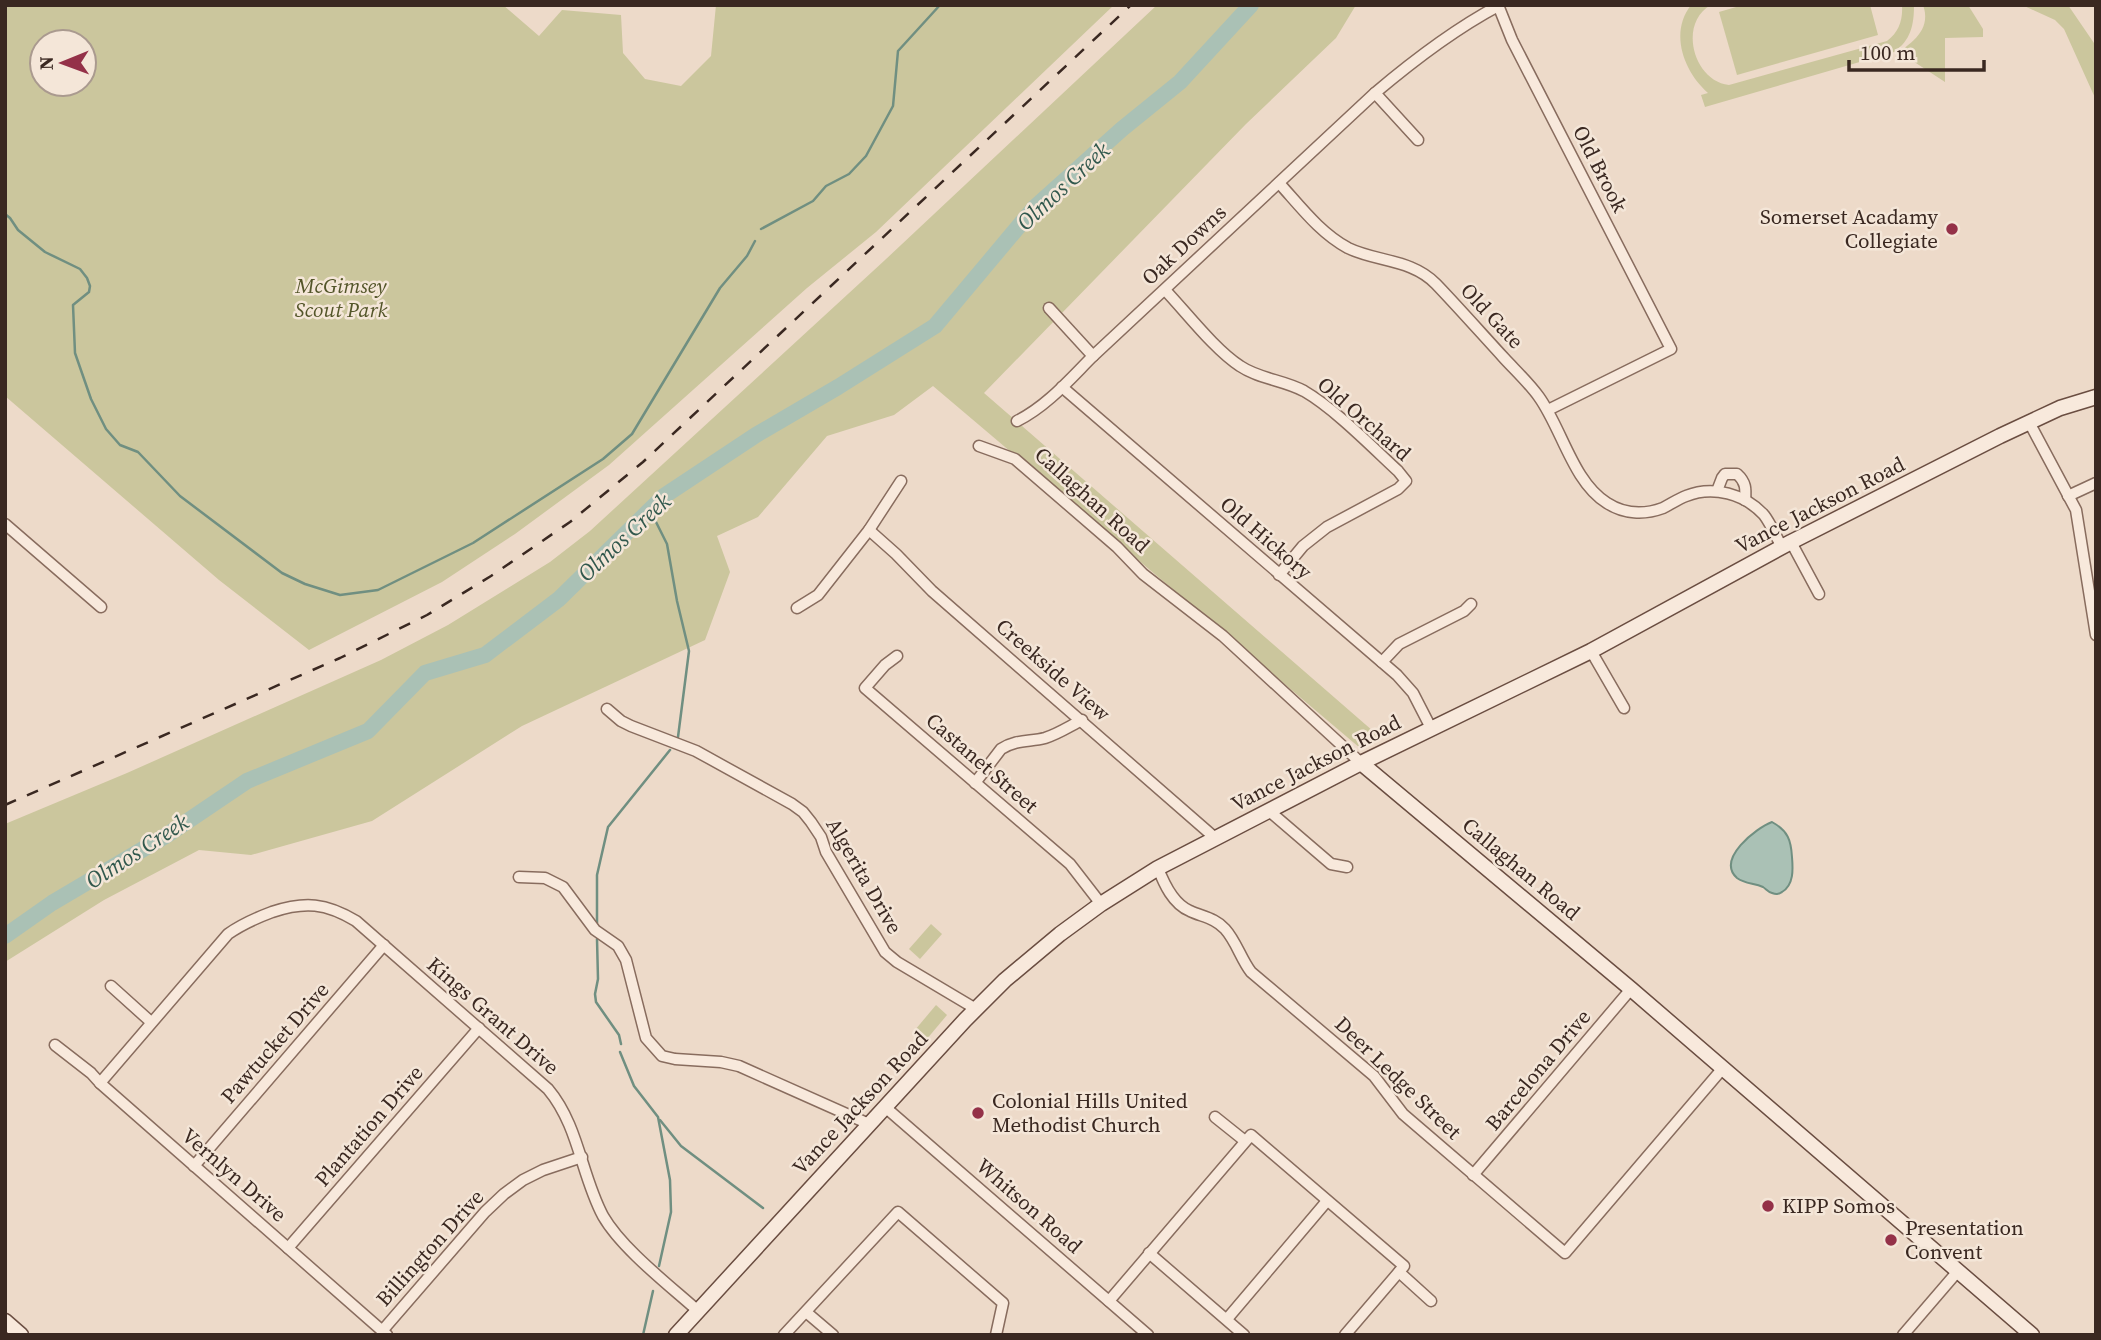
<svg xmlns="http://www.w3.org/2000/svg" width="2101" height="1340" font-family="'Source Serif 4',serif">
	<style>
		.green { fill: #cbc69d; fill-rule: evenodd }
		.water { fill: #aac1b5; stroke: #708f81; stroke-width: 2 }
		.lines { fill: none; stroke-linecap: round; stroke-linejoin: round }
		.stream { stroke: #708f81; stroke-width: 2.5 }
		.river { stroke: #aac1b5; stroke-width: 16 }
		.street-casing { stroke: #886c5e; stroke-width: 13 }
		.secondary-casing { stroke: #6a4d41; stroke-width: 17 }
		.street { stroke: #f8e9dc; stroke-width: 10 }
		.secondary { stroke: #f8e9dc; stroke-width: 14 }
		.rail { stroke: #3a2821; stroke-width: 2.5; stroke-dasharray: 12 12; stroke-linecap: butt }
		.poi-dot { fill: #943148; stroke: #f4e6d8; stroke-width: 2.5 }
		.labels { text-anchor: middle; stroke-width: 5; stroke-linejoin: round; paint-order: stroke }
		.street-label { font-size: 21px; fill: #3a2821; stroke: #f4e6d8 }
		.poi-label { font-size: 21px; fill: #3a2821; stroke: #f4e6d8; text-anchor: start }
		.park-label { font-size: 21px; font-style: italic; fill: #535529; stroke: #f4e6d8 }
		.water-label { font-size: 23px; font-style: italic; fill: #31584d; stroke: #f4e6d8 }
	</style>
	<rect width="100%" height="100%" fill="#eddac9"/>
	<!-- green -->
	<g class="green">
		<path d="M5,5H503L539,36L562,10L621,15L623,53L645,79L681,86L711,56L716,5H1114L876,232L807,288L609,465L515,534L442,582L309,650L219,580L5,396ZM42,42H84V84H42Z"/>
		<polygon points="1157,5 1356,5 1336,38 1246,124 984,393 1381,738 1360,748 933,386 894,415 827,436 758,517 717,536 730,572 705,640 522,726 372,821 251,855 199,850 104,900 5,962 5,824 127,773 381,660 448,625 550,562 590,531 885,260"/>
		<path d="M1691,5H1711C1678,23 1693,81 1729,85L1887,41C1899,32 1903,20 1902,5H1914C1914,25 1911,40 1894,52L1705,107L1701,95L1708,93C1684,72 1669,33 1691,5Z"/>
		<polygon points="1743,5 1870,5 1878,35 1737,75 1719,12"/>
		<path d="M1923,5H1968L1983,29V37L1945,38V82L1899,52C1916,40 1931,27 1923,5Z"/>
		<polygon points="2022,5 2068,5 2096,46 2096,100 2064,29 2055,20"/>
		<polygon points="931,924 942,934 920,959 909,949"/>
		<polygon points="936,1005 947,1015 926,1040 915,1030"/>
	</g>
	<!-- water -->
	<path class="water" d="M1772,822C1788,831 1791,840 1792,857C1793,869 1794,885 1782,892C1778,894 1777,895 1772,893C1768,892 1766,889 1763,887C1754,883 1745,884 1737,878C1716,859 1756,828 1772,822Z"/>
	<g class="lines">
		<!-- stream -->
		<g class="stream">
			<polyline points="5,214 10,218 18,230 45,252 80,269 87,278 90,286 89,292 73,305 75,353 91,399 106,429 120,445 138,452 180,496 282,573 305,584 340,595 378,590 473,543 603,459 632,434 720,288 747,256 755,241"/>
			<polyline points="761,229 813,201 826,186 849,174 866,156 893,106 898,51 940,5"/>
			<polyline points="650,510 667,544 677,601 689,651 678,737"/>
			<polyline points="597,923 597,875 608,827 670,750"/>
			<polyline points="597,939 598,979 595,994 596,1002 619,1035 621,1044"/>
			<polyline points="620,1052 634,1086 658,1117 670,1180 671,1212 659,1266"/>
			<polyline points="660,1120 681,1146 763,1208"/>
			<polyline points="643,1335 653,1291"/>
		</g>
		<!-- river -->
		<polyline class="river" points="5,936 52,903 167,835 247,781 368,731 425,673 485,655 559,599 664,496 756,435 838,387 935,326 1034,208 1122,129 1180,82 1251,5"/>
		<defs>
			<g id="street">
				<polyline points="1498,5 1512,40 1671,349 1548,410"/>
				<polyline points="1375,93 1418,140"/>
				<path d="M1279,183C1300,206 1320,233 1348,248C1377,262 1412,259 1436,284C1459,308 1481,333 1504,358C1515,370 1529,383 1539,397C1562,429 1573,482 1607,503C1624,514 1644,515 1663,508C1671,504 1678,499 1686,496C1713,485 1745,494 1764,515C1771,524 1776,537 1782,547"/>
				<path d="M1165,290C1186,312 1215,350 1240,366C1259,379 1284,380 1304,391C1335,409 1371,446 1398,471L1406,481L1398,489L1327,527L1303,546L1279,575"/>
				<polyline points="1049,308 1093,356"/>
				<polyline points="1062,387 1397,675 1413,693 1431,728"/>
				<path d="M1017,421C1047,406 1069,380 1093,356L1375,93C1414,60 1453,30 1498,6"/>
				<polyline points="2029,422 2076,510 2096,635"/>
				<polyline points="979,446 1015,459 1117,547 1143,574 1223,636 1361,763"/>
				<path d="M1717,491L1722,478L1725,474H1737C1746,482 1746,489 1745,500"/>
				<polyline points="2068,496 2096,483"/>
				<polyline points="5,524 101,607"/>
				<polyline points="869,530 896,554 932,591 1214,837"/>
				<polyline points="1791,542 1819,594"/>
				<polyline points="797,608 818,595 869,530 901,481"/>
				<polyline points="1591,651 1624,708"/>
				<polyline points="897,656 885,665 865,688 1070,864 1101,904"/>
				<polyline points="1382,662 1399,644 1464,611 1471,604"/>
				<polyline points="607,709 621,721 631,726 696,751 792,804 803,812 811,822 821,837 826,852 885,952 897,962 976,1009"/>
				<path d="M975,783L1001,749C1017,739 1030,742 1045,738C1058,734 1070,726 1082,720"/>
				<polyline points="1268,810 1331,864 1347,867"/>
				<path d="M1158,868C1164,884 1173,904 1190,911C1203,917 1215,918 1225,929C1236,941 1241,959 1251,972L1374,1076L1403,1114L1565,1253L1723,1068"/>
				<polyline points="519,877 545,878 563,887 595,930 618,946 626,960 646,1038 662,1056 675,1059 721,1062 739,1066 869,1124"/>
				<polyline points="111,986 151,1022"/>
				<polyline points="55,1045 91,1073 100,1083 387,1335"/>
				<path d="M100,1083L228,934C242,924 256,918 272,912C305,901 326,903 356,921L548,1089C579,1126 581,1175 603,1216C622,1249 669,1285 698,1311"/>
				<polyline points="885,1107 1148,1335"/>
				<polyline points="1215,1117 1245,1141"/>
				<polyline points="194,1166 384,945"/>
				<polyline points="1473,1175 1631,989"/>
				<polyline points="288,1248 479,1028"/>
				<polyline points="1149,1253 1244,1335"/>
				<polyline points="1399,1272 1431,1301"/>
				<polyline points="1109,1301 1251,1135 1404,1266 1345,1335"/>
				<polyline points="806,1312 833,1335"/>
				<polyline points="1227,1319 1327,1201"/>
				<polyline points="382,1331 485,1212 504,1194 523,1180 543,1170 582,1157"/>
				<polyline points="784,1335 898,1212 1003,1303 996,1335"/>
				<polyline points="1903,1335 1958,1271"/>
			</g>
			<g id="secondary">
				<polyline points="1361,763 1631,989 2032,1335"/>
				<polyline points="5,1321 21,1335"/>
				<polyline points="676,1335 965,1020 1005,980 1060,934 1101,904 1158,868 1361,763 1591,651 1791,542 2000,436 2060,408 2096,397"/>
			</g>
		</defs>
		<!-- street casing -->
		<use href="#street" class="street-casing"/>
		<!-- secondary casing -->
		<use href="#secondary" class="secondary-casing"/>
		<!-- street -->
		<use href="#street" class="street"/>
		<!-- secondary -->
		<use href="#secondary" class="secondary"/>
		<!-- rail -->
		<polyline class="rail" points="5,805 340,658 427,615 491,576 570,522 643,462 1131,5"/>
	</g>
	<!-- markers -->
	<g class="poi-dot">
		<circle cx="1952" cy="229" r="7"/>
		<circle cx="978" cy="1113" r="7"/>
		<circle cx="1768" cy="1206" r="7"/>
		<circle cx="1891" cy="1240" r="7"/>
	</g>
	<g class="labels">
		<!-- street labels -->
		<g class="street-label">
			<text transform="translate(1600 169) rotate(63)" y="7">Old Brook</text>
			<text transform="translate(1184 245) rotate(-43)" y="7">Oak Downs</text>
			<text transform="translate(1492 316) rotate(47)" y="7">Old Gate</text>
			<text transform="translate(1364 419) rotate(41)" y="7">Old Orchard</text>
			<text transform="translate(1092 500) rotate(42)" y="7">Callaghan Road</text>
			<text transform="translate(1820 505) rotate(-27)" y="7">Vance Jackson Road</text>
			<text transform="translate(1266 538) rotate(41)" y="7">Old Hickory</text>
			<text transform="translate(1053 670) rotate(41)" y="7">Creekside View</text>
			<text transform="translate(982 763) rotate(41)" y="7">Castanet Street</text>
			<text transform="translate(1316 763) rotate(-27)" y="7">Vance Jackson Road</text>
			<text transform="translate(1521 869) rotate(40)" y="7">Callaghan Road</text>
			<text transform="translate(864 876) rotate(60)" y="7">Algerita Drive</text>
			<text transform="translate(493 1016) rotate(41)" y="7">Kings Grant Drive</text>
			<text transform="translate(275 1043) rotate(-49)" y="7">Pawtucket Drive</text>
			<text transform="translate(1538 1070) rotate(-50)" y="7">Barcelona Drive</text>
			<text transform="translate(1398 1078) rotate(44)" y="7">Deer Ledge Street</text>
			<text transform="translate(860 1103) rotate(-47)" y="7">Vance Jackson Road</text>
			<text transform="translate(369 1126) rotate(-49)" y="7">Plantation Drive</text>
			<text transform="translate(234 1175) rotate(41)" y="7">Vernlyn Drive</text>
			<text transform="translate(1029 1206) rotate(41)" y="7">Whitson Road</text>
			<text transform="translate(430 1248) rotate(-48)" y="7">Billington Drive</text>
		</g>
		<!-- poi labels -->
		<g class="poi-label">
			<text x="1938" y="224" text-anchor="end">Somerset Acadamy<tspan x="1938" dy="24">Collegiate</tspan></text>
			<text x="992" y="1108">Colonial Hills United<tspan x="992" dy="24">Methodist Church</tspan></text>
			<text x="1782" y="1213">KIPP Somos</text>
			<text x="1905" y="1235">Presentation<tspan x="1905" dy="24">Convent</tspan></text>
		</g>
		<!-- park labels -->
		<g class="park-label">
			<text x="341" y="293">McGimsey<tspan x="341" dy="24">Scout Park</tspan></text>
		</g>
		<!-- water labels -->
		<g class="water-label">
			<text transform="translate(1063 186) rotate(-43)" y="8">Olmos Creek</text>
			<text transform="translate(624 537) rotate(-43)" y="8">Olmos Creek</text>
			<text transform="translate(137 851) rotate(-33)" y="8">Olmos Creek</text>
		</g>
	</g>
	<!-- border -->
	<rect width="2101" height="1340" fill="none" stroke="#3a2821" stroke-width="14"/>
	<!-- north arrow -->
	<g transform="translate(63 63) rotate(269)"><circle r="33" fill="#f4e6d8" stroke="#aa9a8f" stroke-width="2"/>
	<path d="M0-5L12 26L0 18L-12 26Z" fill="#943148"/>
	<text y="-10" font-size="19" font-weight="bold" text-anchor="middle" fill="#3a2821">N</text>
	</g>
	<!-- scale -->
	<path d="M1849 60v10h135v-10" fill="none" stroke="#3a2821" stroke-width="3.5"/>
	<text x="1860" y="60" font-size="21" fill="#3a2821" stroke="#f4e6d8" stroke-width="5" paint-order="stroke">100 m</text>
</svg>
